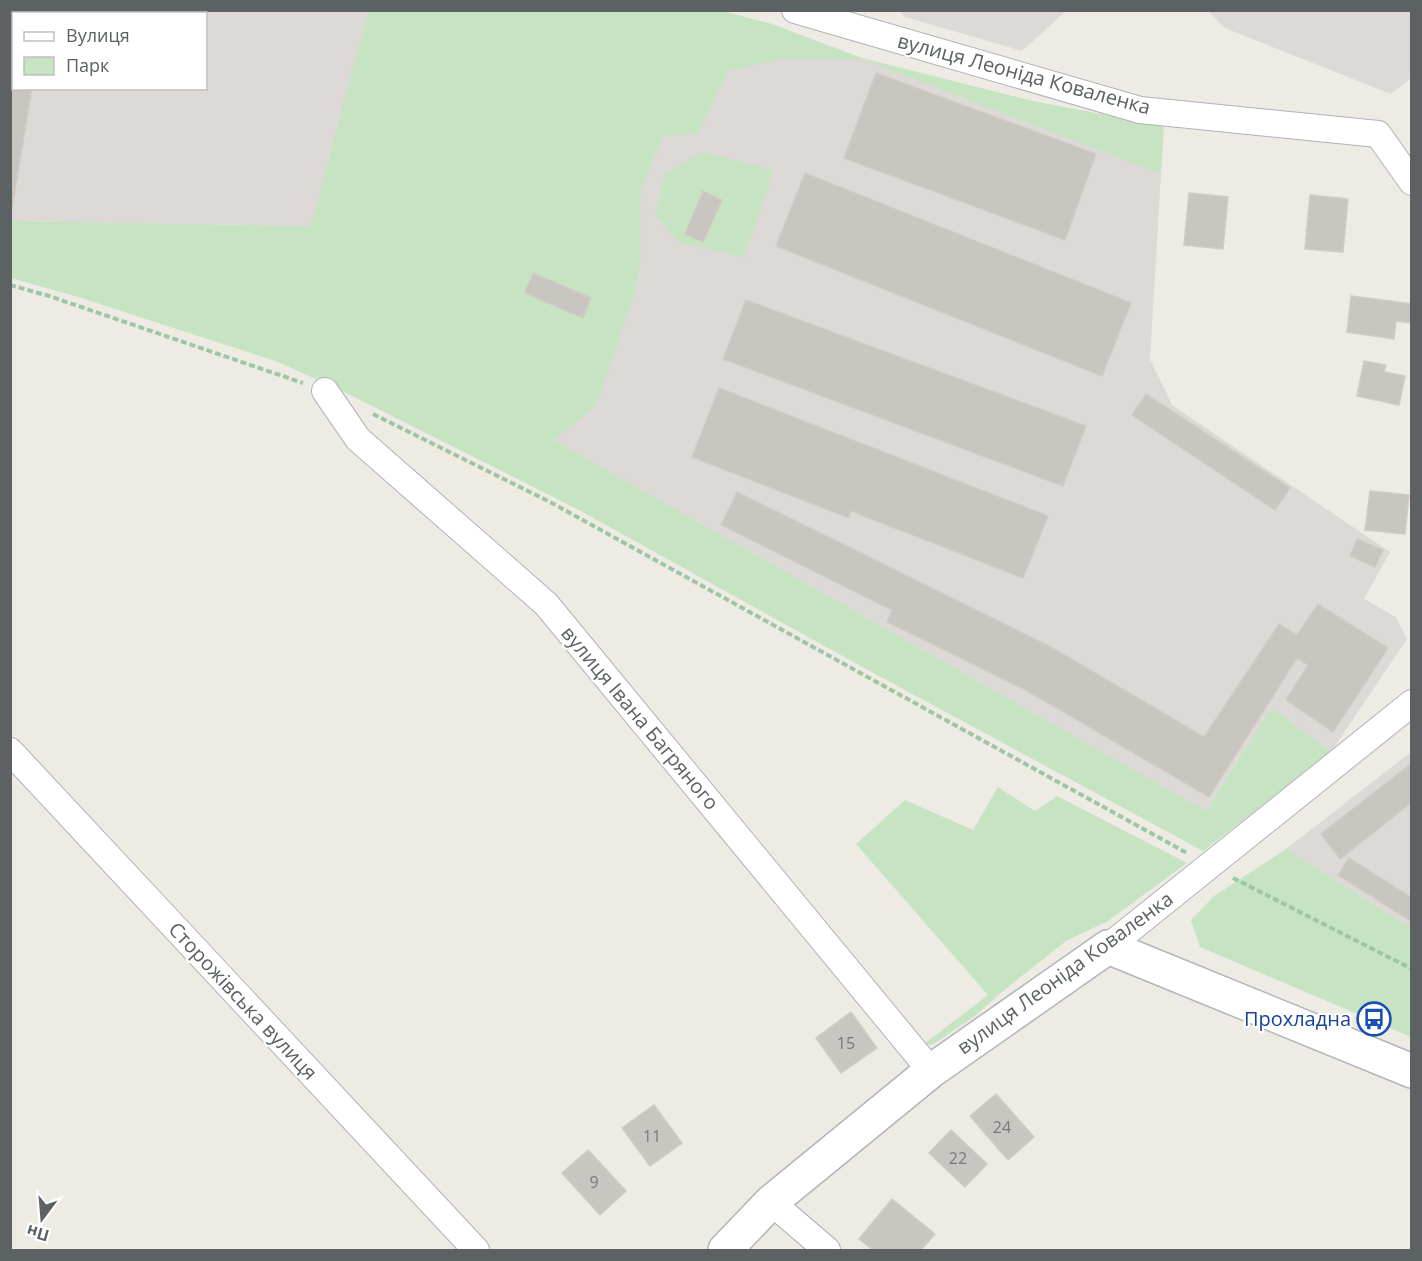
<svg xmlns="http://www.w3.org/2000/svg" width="1422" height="1261" font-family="'Open Sans',sans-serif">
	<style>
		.industrial { fill: #ddd9d6; fill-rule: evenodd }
		.green { fill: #c7e4c2 }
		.building { fill: #c9c5c1; stroke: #d2cbc3; stroke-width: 1.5 }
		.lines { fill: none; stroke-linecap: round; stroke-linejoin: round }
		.street-casing { stroke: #b0b3b6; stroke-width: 28 }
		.secondary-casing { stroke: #b1b5b8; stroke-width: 36 }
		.path { stroke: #9dc7a2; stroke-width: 4; stroke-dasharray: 6 3; stroke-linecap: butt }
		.street { stroke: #fff; stroke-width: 26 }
		.secondary { stroke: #fff; stroke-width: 33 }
		.labels { text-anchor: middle; stroke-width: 4.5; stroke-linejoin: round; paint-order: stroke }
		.number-label { font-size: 16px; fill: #777a7b }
		.street-label { font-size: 20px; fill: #5c6164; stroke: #fff }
		.transit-label { font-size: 20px; fill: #164399; stroke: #fff; text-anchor: end }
	</style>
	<rect width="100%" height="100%" fill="#eeeae4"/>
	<!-- industrial -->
	<g class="industrial">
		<path d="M10,11H723L862,58L1161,174L1150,359L1172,405L1390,552L1364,599L1396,617L1407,639L1331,752L1272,707L1206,811L554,440L310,226L11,221ZM14,14H206V88H14Z"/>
		<polygon points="900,11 1066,11 1022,51 905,17"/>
		<polygon points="1208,11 1411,11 1411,78 1391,94 1225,28"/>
		<polygon points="1411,752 1411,928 1286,849"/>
	</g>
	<!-- green -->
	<g class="green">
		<polygon points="368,11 723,11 772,24 862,58 1033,101 1164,126 1161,174 862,59 780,59 728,71 698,134 663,136 641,189 640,264 634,295 596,405 554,440 1206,811 1272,707 1331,752 1203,851 866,669 577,509 340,390 278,362 75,296 11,278 10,221 311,226"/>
		<polygon points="702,152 774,170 744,257 679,243 655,214 665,174"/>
		<polygon points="998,787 1035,811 1057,796 1187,863 1108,921 1066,941 1002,992 975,1016 932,1045 924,1044 988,995 856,844 905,800 973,830"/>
		<polygon points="1286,849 1411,928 1411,1037 1200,947 1191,920 1214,896"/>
	</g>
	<!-- building -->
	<g class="building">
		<polygon points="10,39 14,39 14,88 32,88 10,220"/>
		<polygon points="876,73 1096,154 1065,240 844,158"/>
		<polygon points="805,173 1131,303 1102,376 776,246"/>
		<polygon points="703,191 722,200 703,242 685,234"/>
		<polygon points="1189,193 1228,197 1223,249 1184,245"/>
		<polygon points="1310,195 1348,199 1343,252 1305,249"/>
		<polygon points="533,273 591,298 583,318 525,293"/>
		<polygon points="1351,296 1412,304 1412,323 1396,321 1394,339 1347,332"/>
		<polygon points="746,300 1086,426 1063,486 723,359"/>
		<polygon points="1364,361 1386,365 1384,372 1405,376 1399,405 1357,396"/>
		<polygon points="719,388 1048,516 1023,578 851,511 849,518 692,457"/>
		<polygon points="1146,394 1290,488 1275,510 1132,415"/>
		<polygon points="1370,491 1409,495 1405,534 1365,530"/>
		<polygon points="737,492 1051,647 1204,737 1279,624 1297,635 1318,604 1388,648 1333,732 1286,700 1308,665 1297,658 1209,797 1026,690 887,622 892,610 721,525"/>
		<polygon points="1357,539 1383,550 1375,567 1350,556"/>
		<polygon points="1412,763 1412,802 1340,859 1321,834"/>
		<polygon points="1349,858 1412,898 1412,922 1338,875"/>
		<polygon points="851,1012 877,1048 841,1073 816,1038"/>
		<polygon points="996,1094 1034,1137 1008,1160 970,1116"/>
		<polygon points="654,1105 682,1143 650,1166 622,1128"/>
		<polygon points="951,1130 987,1164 965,1187 929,1153"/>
		<polygon points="588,1150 626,1191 600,1215 562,1173"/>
		<polygon points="892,1199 935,1234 921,1250 873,1250 859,1239"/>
	</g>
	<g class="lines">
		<defs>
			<g id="street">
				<polyline points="795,10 1140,110 1378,134 1412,182"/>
				<polyline points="325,391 358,439 546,604 931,1071"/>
				<polyline points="10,751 476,1250"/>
				<polyline points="1108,947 1412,703"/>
				<polyline points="771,1202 827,1250"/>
			</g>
			<polyline id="secondary" points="725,1250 771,1202 931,1071 1108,947 1412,1071"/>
		</defs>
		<!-- street casing -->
		<use href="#street" class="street-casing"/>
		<!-- secondary casing -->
		<use href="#secondary" class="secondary-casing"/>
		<!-- path -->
		<g class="path">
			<polyline points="10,285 49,296 303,383"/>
			<polyline points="373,414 550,502 1187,853"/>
			<polyline points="1233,878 1412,969"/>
		</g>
		<!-- street -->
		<use href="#street" class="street"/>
		<!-- secondary -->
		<use href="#secondary" class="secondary"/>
	</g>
	<!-- icons -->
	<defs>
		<symbol id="bus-ring" viewBox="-11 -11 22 22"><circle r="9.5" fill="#fff" stroke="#1a4fb4" stroke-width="1.5"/><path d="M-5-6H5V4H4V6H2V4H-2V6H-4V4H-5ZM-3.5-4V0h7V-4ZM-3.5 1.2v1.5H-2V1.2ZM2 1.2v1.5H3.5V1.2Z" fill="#1a4fb4"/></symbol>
	</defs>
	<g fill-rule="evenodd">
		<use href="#bus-ring" x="1355" y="1000" width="38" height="38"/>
	</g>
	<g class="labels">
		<!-- number labels -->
		<g class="number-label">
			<text x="846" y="1049">15</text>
			<text x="1002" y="1133">24</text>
			<text x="652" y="1142">11</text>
			<text x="958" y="1164">22</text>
			<text x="594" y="1188">9</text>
		</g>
		<!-- street labels -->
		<g class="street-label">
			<text transform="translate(1024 74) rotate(15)" y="7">вулиця Леоніда Коваленка</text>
			<text transform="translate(640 718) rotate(50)" y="7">вулиця Івана Багряного</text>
			<text transform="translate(1065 973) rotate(-36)" y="7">вулиця Леоніда Коваленка</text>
			<text transform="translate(243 1001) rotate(47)" y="7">Сторожівська вулиця</text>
		</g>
		<!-- transit labels -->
		<g class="transit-label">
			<text x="1351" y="1026">Прохладна</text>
		</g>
	</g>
	<!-- border -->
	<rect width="1422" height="1261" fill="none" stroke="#5c6164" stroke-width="24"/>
	<!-- legend -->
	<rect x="12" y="12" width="195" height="78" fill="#ffffff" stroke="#bec0c1" stroke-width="1.5"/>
	<rect x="24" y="32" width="30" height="9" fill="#ffffff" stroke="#bec0c1" stroke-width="1.5"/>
	<text x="66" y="42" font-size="18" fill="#5c6164">Вулиця</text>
	<rect x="24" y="57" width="30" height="18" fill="#c7e4c2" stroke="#bec0c1" stroke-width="1.5"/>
	<text x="66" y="72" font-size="18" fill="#5c6164">Парк</text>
	<!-- north arrow -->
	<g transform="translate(42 1219) rotate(196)" stroke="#ffffff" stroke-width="4.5" paint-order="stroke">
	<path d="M0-4.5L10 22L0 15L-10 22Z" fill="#5c6164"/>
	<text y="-9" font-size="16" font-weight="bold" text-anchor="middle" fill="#5c6164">Пн</text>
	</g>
</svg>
